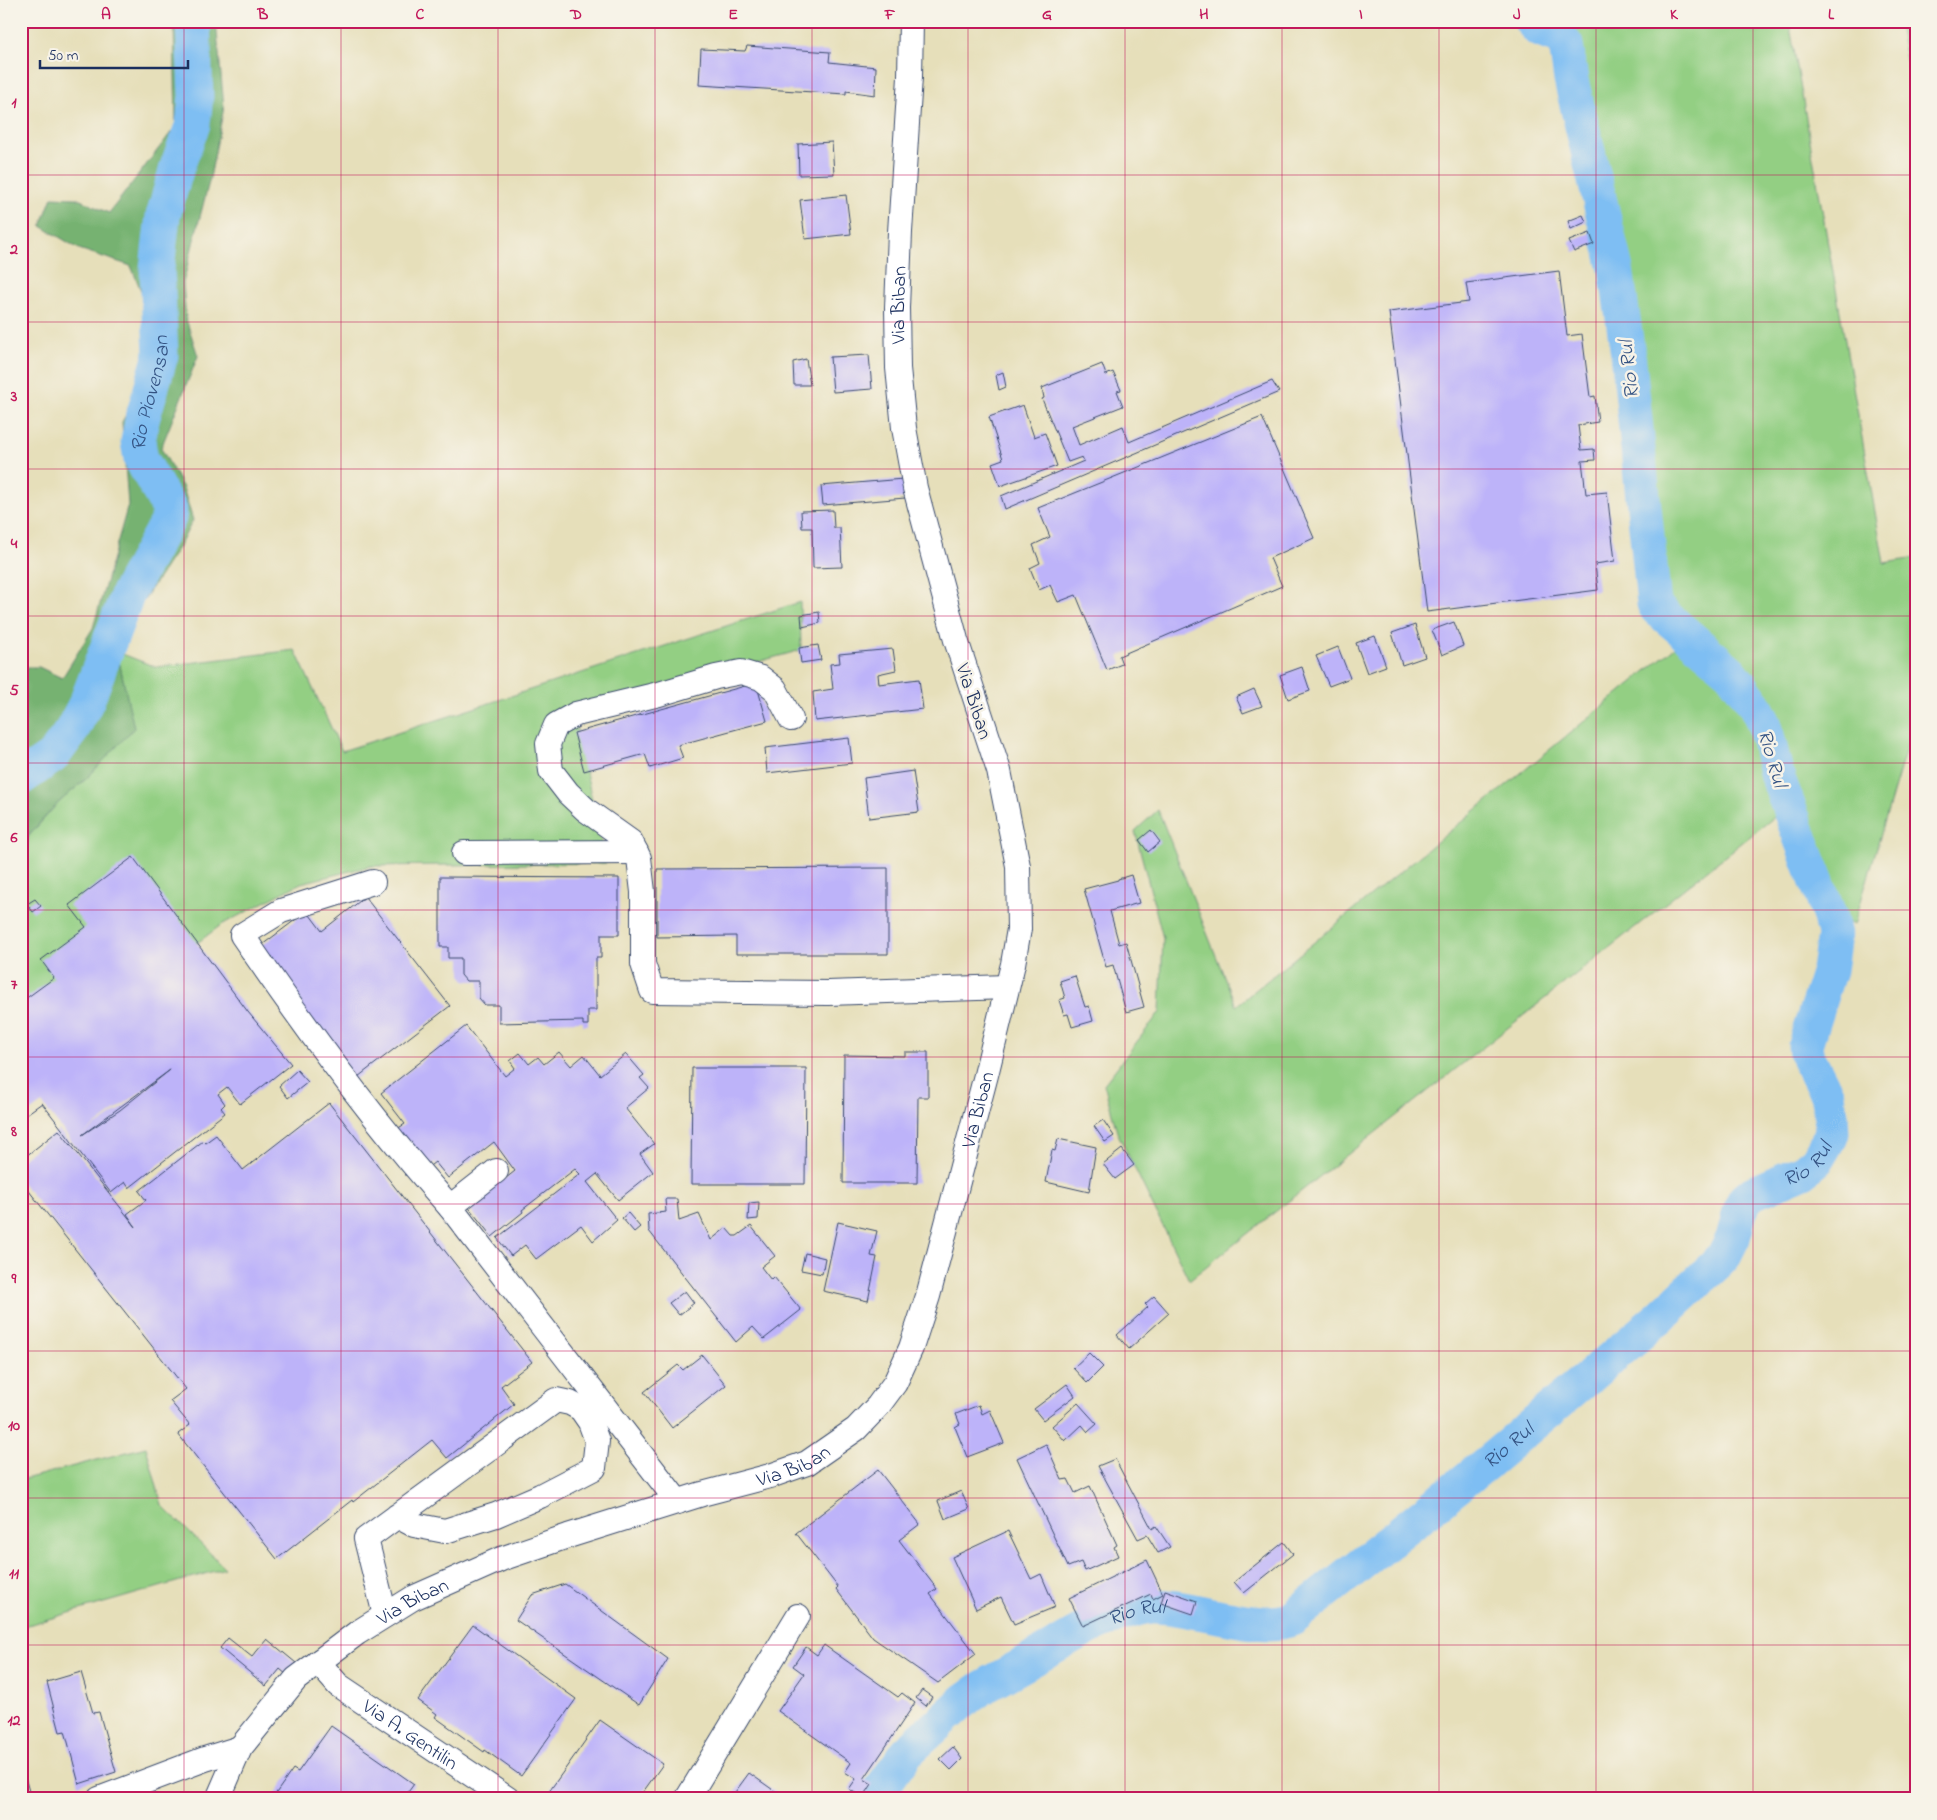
<svg xmlns="http://www.w3.org/2000/svg" width="1937" height="1820" font-family="'Indie Flower',sans-serif">
	<style>
		.green { fill: #93cf83; stroke: #577f70 }
		.forest { fill: #76b271; stroke: #487068 }
		.lines { fill: none; stroke-linecap: round; stroke-linejoin: round }
		.river { stroke: #7ebef3; stroke-width: 35 }
		.building { fill: #bdb3f9; fill-rule: evenodd }
		.minor-casing { stroke: #39496c; stroke-width: 26 }
		.minor { stroke: #fff; stroke-width: 24 }
		.grid { fill: none; stroke: #c2185b; stroke-width: 1; stroke-opacity: 0.55 }
		.labels { text-anchor: middle; stroke-width: 5; stroke-linejoin: round; paint-order: stroke }
		.street-label { font-size: 20px; fill: #1b2f5e; stroke: #f7f3e8 }
		.water-label { font-size: 21px; font-style: italic; fill: #345383; stroke: #f7f3e8 }
		.neatline { fill: none; stroke: #c2185b; stroke-width: 2 }
		.grid-label { font-size: 16px; text-anchor: middle; font-weight: bold; fill: #c2185b }
	</style>
	<rect width="100%" height="100%" fill="#f7f3e8"/>
	<filter id="ink" filterUnits="userSpaceOnUse"><feTurbulence type="fractalNoise" baseFrequency=".02" numOctaves="2"/><feDisplacementMap in="SourceGraphic" scale="10" xChannelSelector="R" yChannelSelector="G"/><feConvolveMatrix kernelMatrix="1 2 1 2 8 2 1 2 1" color-interpolation-filters="sRGB"/></filter>
	<filter id="wash" filterUnits="userSpaceOnUse"><feTurbulence type="fractalNoise" baseFrequency=".0096" numOctaves="4" result="noise"/><feDisplacementMap in="SourceGraphic" scale="20" xChannelSelector="R" yChannelSelector="G"/><feGaussianBlur stdDeviation="1.12" result="paint"/><feColorMatrix in="noise" values="0 0 0 0 0 0 0 0 0 0 0 0 0 0 0 0 0 1.4 0 .05"/><feComposite in="paint" operator="in"/></filter>
	<g filter="url(#wash)">
		<rect width="100%" height="100%" fill="#e6dfba"/>
		<!-- green -->
		<g class="green">
			<polygon points="1543,21 1789,21 1884,563 1916,558 1916,715 1854,925 1818,909 1796,800 1189,1280 1117,1132 1104,1084 1160,1012 1163,938 1135,831 1158,810 1236,1006 1685,639 1672,625 1639,603 1637,592 1616,372 1603,275 1586,212"/>
			<polygon points="1898,21 1916,21 1916,107"/>
			<polygon points="800,602 801,650 573,713 606,863 371,866 301,883 221,925 21,1076 21,886 26,863 28,837 57,804 88,777 133,728 117,652 156,667 295,650 342,751"/>
			<polygon points="146,1447 162,1505 225,1568 21,1627 21,1480"/>
		</g>
		<!-- forest -->
		<polygon class="forest" points="174,21 216,21 224,107 210,178 183,283 186,319 198,356 161,448 183,488 193,520 180,545 130,621 117,652 134,728 88,777 57,804 28,836 26,863 21,886 21,667 39,667 62,678 93,628 128,505 122,422 140,389 152,318 131,266 79,249 41,226 52,197 76,198 109,213 176,126"/>
		<g class="lines">
			<!-- river -->
			<g class="river">
				<path id="s1" d="M21,778L53,756L72,730L87,701L128,593L169,518L170,510L141,459L138,442L142,420L161,355L157,269L163,216L178,164L193,124L196,96L193,21"/>
				<path id="s2" d="M874,1799L907,1752L965,1700L982,1688L1090,1627C1106,1620 1135,1607 1152,1606C1191,1605 1260,1633 1292,1619L1488,1462L1661,1316L1723,1258L1733,1238L1742,1204L1746,1199L1753,1193L1804,1171L1817,1160L1832,1133L1831,1115L1827,1095L1806,1053L1805,1045L1829,970L1834,935L1830,917L1777,776L1764,723L1755,705L1731,672L1657,609L1654,604L1629,362L1616,269L1571,80L1566,45L1560,38L1539,30L1531,21"/>
			</g>
		</g>
		<g id="blocks">
			<!-- building -->
			<g class="building">
				<polygon points="747,46 830,52 829,62 876,67 875,95 846,91 846,94 699,85 701,49 745,51"/>
				<polygon points="832,142 834,174 799,175 798,144"/>
				<polygon points="846,195 851,234 805,239 800,200"/>
				<polygon points="1583,215 1586,222 1571,229 1568,221"/>
				<polygon points="1590,233 1594,244 1574,252 1569,241"/>
				<polygon points="1559,271 1567,336 1582,334 1590,397 1595,396 1598,422 1578,425 1581,450 1594,449 1595,460 1582,461 1586,494 1607,492 1615,561 1595,564 1598,590 1427,612 1389,312 1469,302 1466,283"/>
				<polygon points="869,355 872,389 833,392 830,357"/>
				<polygon points="806,359 810,385 794,385 793,362"/>
				<polygon points="1102,364 1106,375 1113,372 1121,390 1117,391 1123,406 1072,426 1079,445 1123,426 1129,442 1272,381 1279,392 1005,509 1001,496 1084,461 1082,457 1068,462 1042,399 1044,398 1042,388"/>
				<polygon points="1003,372 1006,387 999,390 996,375"/>
				<polygon points="1023,405 1034,437 1045,433 1057,466 1000,486 992,463 1003,459 989,417"/>
				<polygon points="1262,417 1314,538 1270,558 1282,586 1119,656 1122,664 1107,670 1076,595 1058,602 1050,585 1039,590 1030,568 1040,563 1033,545 1050,537 1038,508"/>
				<polygon points="903,479 905,498 823,505 821,486"/>
				<polygon points="833,510 834,528 840,528 842,567 813,568 812,528 802,528 801,511"/>
				<polygon points="819,612 820,623 802,627 801,615"/>
				<polygon points="1454,622 1463,646 1442,655 1432,630"/>
				<polygon points="1415,625 1425,657 1402,665 1392,633"/>
				<polygon points="1375,636 1386,666 1367,673 1356,643"/>
				<polygon points="818,645 821,660 801,663 799,648"/>
				<polygon points="1338,647 1350,678 1329,686 1316,656"/>
				<polygon points="893,649 896,670 878,674 879,684 919,679 923,709 815,721 813,692 833,689 830,664 840,663 839,654"/>
				<polygon points="1302,667 1310,691 1288,699 1280,675"/>
				<polygon points="756,683 767,721 678,745 683,758 650,768 645,754 584,771 574,733"/>
				<polygon points="1254,689 1262,706 1243,713 1236,697"/>
				<polygon points="849,738 852,763 767,773 765,748"/>
				<polygon points="913,771 919,812 869,818 864,778"/>
				<polygon points="1151,830 1160,842 1148,852 1139,840"/>
				<path d="M133,857L248,1012L291,1064L240,1104L227,1087L218,1094L225,1104L221,1108L225,1113L129,1188L125,1182L111,1193L42,1103L21,1118V1002L54,978L41,960L86,927L69,905ZM170,1070L120,1110L82,1135Z"/>
				<polygon points="888,868 888,954 736,954 736,936 657,937 657,869"/>
				<polygon points="1131,875 1139,903 1110,911 1119,944 1126,942 1144,1007 1126,1012 1113,965 1106,967 1084,889 1118,880 1118,879"/>
				<polygon points="440,877 619,878 619,935 601,935 601,958 596,958 596,1010 588,1010 588,1025 583,1025 583,1021 499,1023 499,1005 485,1005 479,998 479,981 466,981 461,975 461,958 448,958 448,947 440,947"/>
				<polygon points="365,897 450,1006 354,1080 254,951 307,911 322,931"/>
				<polygon points="35,899 41,906 33,912 27,904"/>
				<polygon points="1075,976 1085,1007 1089,1006 1093,1021 1072,1027 1068,1014 1064,1015 1059,1000 1065,998 1060,981"/>
				<polygon points="466,1026 505,1076 515,1068 510,1061 520,1053 529,1064 538,1057 544,1064 559,1052 571,1066 584,1055 600,1075 626,1054 644,1075 640,1078 649,1088 625,1108 654,1144 640,1154 653,1172 618,1200 597,1174 587,1182 617,1220 593,1241 581,1225 536,1259 525,1245 511,1256 497,1238 580,1174 575,1169 522,1210 523,1212 492,1237 467,1205 499,1180 501,1182 515,1171 494,1142 448,1178 435,1162 422,1172 392,1132 405,1124 381,1093"/>
				<polygon points="905,1052 928,1052 928,1097 918,1097 917,1183 843,1183 844,1055 905,1056"/>
				<polygon points="692,1068 806,1068 805,1184 691,1184"/>
				<polygon points="297,1070 308,1082 288,1098 279,1086"/>
				<polygon points="329,1103 532,1362 501,1386 514,1404 447,1458 432,1440 353,1502 352,1500 277,1559 178,1434 190,1425 170,1401 186,1389 21,1181 21,1160 59,1130 136,1227 127,1214 146,1200 139,1191 203,1141 205,1143 216,1135 243,1170"/>
				<polygon points="1103,1120 1114,1136 1105,1142 1094,1126"/>
				<polygon points="1058,1139 1096,1147 1089,1192 1046,1182 1052,1150 1055,1151"/>
				<polygon points="1122,1149 1134,1165 1115,1179 1103,1164"/>
				<polygon points="665,1199 677,1199 679,1221 699,1214 711,1240 726,1228 733,1236 737,1236 751,1226 775,1256 761,1267 771,1280 774,1277 801,1310 764,1339 753,1327 736,1342 649,1231 648,1214 666,1212"/>
				<polygon points="759,1202 758,1219 748,1220 749,1203"/>
				<polygon points="628,1213 640,1227 634,1232 622,1218"/>
				<polygon points="838,1222 877,1231 871,1256 877,1257 868,1301 823,1291"/>
				<polygon points="805,1253 825,1258 822,1274 801,1270"/>
				<polygon points="685,1291 694,1303 679,1315 669,1303"/>
				<polygon points="1154,1296 1169,1313 1129,1349 1117,1335 1148,1307 1145,1304"/>
				<polygon points="1089,1353 1103,1367 1087,1383 1073,1368"/>
				<polygon points="702,1355 726,1385 672,1428 644,1392 678,1365 683,1370"/>
				<polygon points="1067,1384 1075,1396 1043,1420 1034,1409"/>
				<polygon points="1078,1403 1097,1424 1088,1432 1082,1425 1065,1441 1052,1426"/>
				<polygon points="979,1405 982,1414 990,1410 1004,1443 967,1457 955,1427 960,1424 956,1414"/>
				<polygon points="1046,1444 1062,1480 1068,1479 1075,1493 1090,1486 1117,1545 1114,1547 1118,1556 1085,1571 1081,1562 1068,1567 1017,1458"/>
				<polygon points="1115,1459 1152,1529 1156,1526 1170,1547 1158,1553 1147,1535 1138,1539 1098,1466"/>
				<polygon points="878,1470 920,1524 899,1540 937,1589 930,1594 976,1654 938,1683 873,1638 836,1589 838,1587 796,1533"/>
				<polygon points="961,1491 969,1509 945,1519 938,1501"/>
				<polygon points="1008,1531 1031,1579 1041,1574 1055,1607 1014,1624 1001,1597 976,1609 952,1557"/>
				<polygon points="1284,1542 1293,1554 1244,1593 1234,1582"/>
				<polygon points="1147,1560 1163,1594 1153,1599 1151,1594 1083,1626 1069,1598"/>
				<polygon points="565,1584 668,1659 639,1705 516,1620 532,1595"/>
				<polygon points="1165,1590 1197,1601 1193,1614 1161,1603"/>
				<polygon points="473,1625 576,1699 521,1776 485,1750 484,1752 435,1717 437,1714 418,1700"/>
				<polygon points="228,1638 252,1657 267,1639 296,1663 287,1675 280,1669 266,1686 220,1648"/>
				<polygon points="824,1645 898,1697 902,1693 915,1703 864,1779 872,1784 863,1798 849,1789 856,1779 845,1772 851,1763 778,1711 804,1674 793,1666 806,1647 817,1655"/>
				<polygon points="81,1672 93,1713 99,1712 116,1772 79,1784 65,1731 60,1732 47,1682"/>
				<polygon points="922,1690 932,1697 926,1706 916,1698"/>
				<polygon points="21,1692 29,1718 21,1720"/>
				<polygon points="600,1720 663,1764 638,1799 556,1799 548,1793"/>
				<polygon points="331,1726 414,1784 403,1799 272,1799 293,1769 298,1772"/>
				<polygon points="953,1747 962,1759 951,1770 940,1759"/>
				<polygon points="24,1773 31,1799 21,1799 21,1774"/>
				<polygon points="749,1773 786,1799 730,1799"/>
			</g>
		</g>
	</g>
	<g filter="url(#ink)">
		<use href="#blocks" fill-opacity="0" stroke="#39496c" stroke-width="1"/>
		<g class="lines">
			<defs>
				<g id="minor">
					<polyline points="791,719 775,689 761,678 741,672 716,677 659,694 576,714 556,725 548,744 551,771 568,793 586,810 631,842 639,858 643,892 643,964 652,991 828,993 1007,987"/>
					<polyline points="464,853 636,852"/>
					<path d="M373,882L281,911L242,935C306,1029 374,1122 450,1207"/>
					<polyline points="496,1171 450,1207 678,1502"/>
					<polyline points="385,1615 366,1539 556,1400 570,1403 581,1409 590,1422 597,1441 594,1468 540,1496 496,1515 445,1531 414,1525 397,1516"/>
					<path id="s3" d="M318,1662L338,1685L508,1799"/>
					<polyline points="99,1799 205,1759 240,1748"/>
					<path id="s4" d="M218,1799L240,1748L296,1679L357,1633L413,1598L501,1559L568,1536L702,1494L770,1476L807,1463L856,1429L878,1406L895,1383L911,1348L928,1296L986,1075L1013,964L1019,929L1018,866L999,771L956,640L915,488L904,428L898,368L897,308L900,232L910,77L911,21"/>
					<polyline points="687,1799 798,1616"/>
				</g>
			</defs>
			<!-- minor casing -->
			<use href="#minor" class="minor-casing"/>
			<!-- minor -->
			<use href="#minor" class="minor"/>
		</g>
	</g>
	<!-- grid -->
	<path class="grid" d="M184,21V1799M341,21V1799M498,21V1799M655,21V1799M812,21V1799M968,21V1799M1125,21V1799M1282,21V1799M1439,21V1799M1596,21V1799M1753,21V1799M21,175H1916M21,322H1916M21,469H1916M21,616H1916M21,763H1916M21,910H1916M21,1057H1916M21,1204H1916M21,1351H1916M21,1498H1916M21,1645H1916"/>
	<g class="labels">
		<!-- street labels -->
		<g class="street-label">
			<text dy="7" stroke="none"><textPath href="#s4" startOffset="1935">Via Biban</textPath></text>
			<text transform="translate(975 701) rotate(72)" y="7">Via Biban</text>
			<text dy="7" stroke="none"><textPath href="#s4" startOffset="1110">Via Biban</textPath></text>
			<text dy="7" stroke="none"><textPath href="#s4" startOffset="690">Via Biban</textPath></text>
			<text dy="7" stroke="none"><textPath href="#s4" startOffset="285">Via Biban</textPath></text>
			<text dy="7" stroke="none"><textPath href="#s3" startOffset="118">Via A. Gentilin</textPath></text>
		</g>
		<!-- water labels -->
		<g class="water-label">
			<text transform="translate(1628 370) rotate(-96)" y="7">Rio Rul</text>
			<text dy="7" stroke="none"><textPath href="#s1" startOffset="439">Rio Piovensan</textPath></text>
			<text transform="translate(1773 758) rotate(74)" y="7">Rio Rul</text>
			<text dy="7" stroke="none"><textPath href="#s2" startOffset="1186">Rio Rul</textPath></text>
			<text dy="7" stroke="none"><textPath href="#s2" startOffset="765">Rio Rul</textPath></text>
			<text dy="7" stroke="none"><textPath href="#s2" startOffset="330">Rio Rul</textPath></text>
		</g>
	</g>
	<!-- margin -->
	<rect width="1937" height="1820" fill="none" stroke="#f7f3e8" stroke-width="55"/>
	<!-- scale -->
	<path d="M40 60v8h148v-8" fill="none" stroke="#1b2f5e" stroke-width="2.5"/>
	<text x="48" y="60" font-size="15" fill="#1b2f5e" stroke="#f7f3e8" stroke-width="4" paint-order="stroke">50 m</text>
	<rect x="28" y="28" width="1882" height="1764" class="neatline"/>
	<g class="grid-label">
		<text x="106" y="19">A</text>
		<text x="263" y="19">B</text>
		<text x="420" y="19">C</text>
		<text x="576" y="19">D</text>
		<text x="733" y="19">E</text>
		<text x="890" y="19">F</text>
		<text x="1047" y="19">G</text>
		<text x="1204" y="19">H</text>
		<text x="1361" y="19">I</text>
		<text x="1517" y="19">J</text>
		<text x="1674" y="19">K</text>
		<text x="1831" y="19">L</text>
		<text x="14" y="107">1</text>
		<text x="14" y="254">2</text>
		<text x="14" y="401">3</text>
		<text x="14" y="548">4</text>
		<text x="14" y="695">5</text>
		<text x="14" y="842">6</text>
		<text x="14" y="989">7</text>
		<text x="14" y="1136">8</text>
		<text x="14" y="1283">9</text>
		<text x="14" y="1430">10</text>
		<text x="14" y="1578">11</text>
		<text x="14" y="1725">12</text>
	</g>
</svg>
